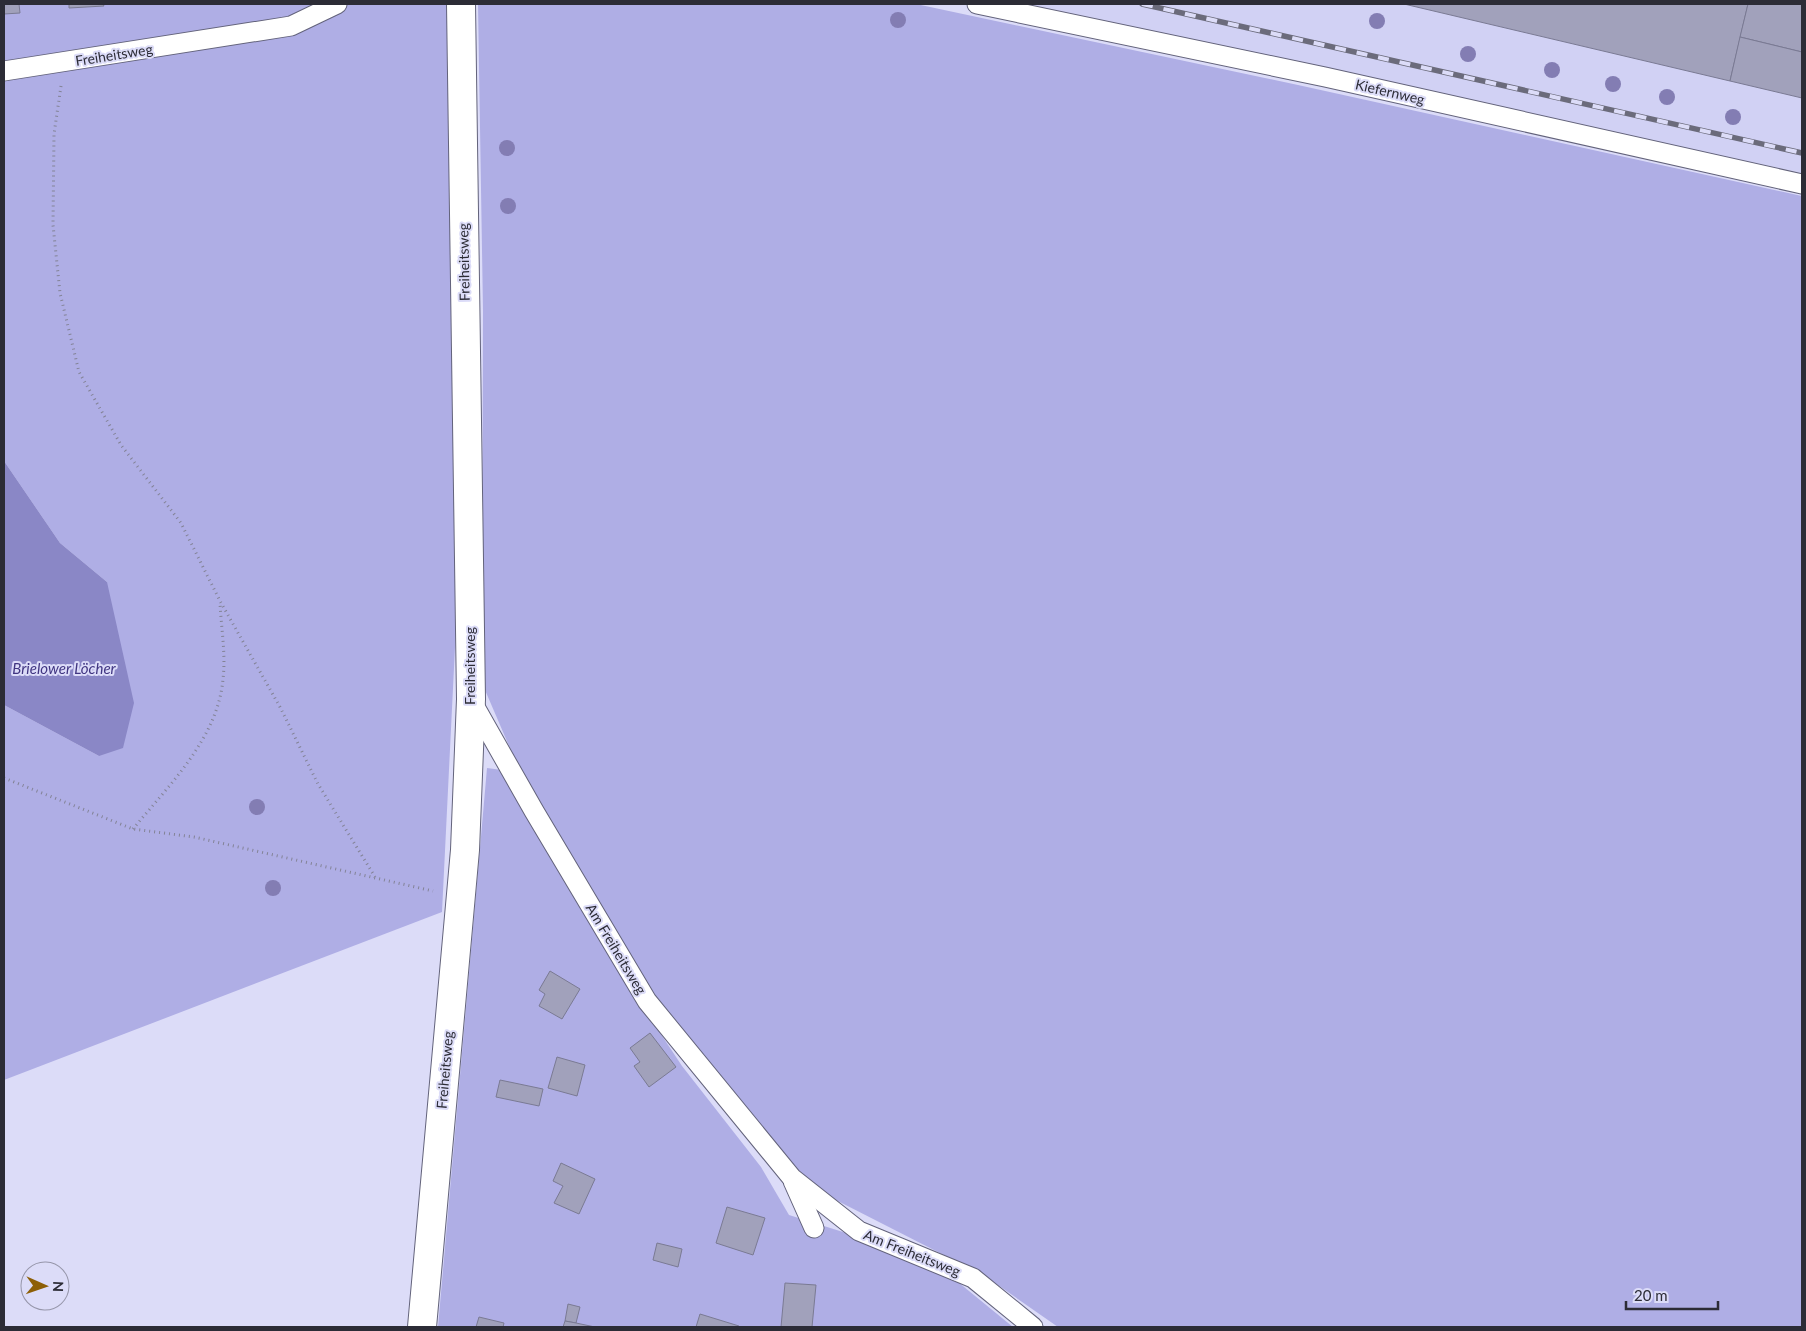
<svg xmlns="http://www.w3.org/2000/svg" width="1806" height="1331" font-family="Lato,sans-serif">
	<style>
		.built { fill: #d1d1f4 }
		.green { fill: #afaee5 }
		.water { fill: #8a87c6 }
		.building { fill: #a1a1bb; stroke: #7a7a93 }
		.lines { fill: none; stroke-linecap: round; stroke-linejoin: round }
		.lane-casing { stroke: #63637b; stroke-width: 21 }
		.street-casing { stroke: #63637b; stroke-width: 30 }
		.path { stroke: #838396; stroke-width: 3; stroke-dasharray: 1 4; stroke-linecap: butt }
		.lane { stroke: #fff; stroke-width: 19 }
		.street { stroke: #fff; stroke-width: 28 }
		.rail-casing { stroke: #6b6b7b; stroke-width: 5.5 }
		.rail { stroke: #dcdcf8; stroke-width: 4; stroke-dasharray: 11; stroke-linecap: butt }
		.tree { fill: #837db3 }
		.labels { text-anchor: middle; stroke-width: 4; stroke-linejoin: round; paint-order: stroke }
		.street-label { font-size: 14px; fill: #2c2c36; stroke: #dcdcf8 }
		.water-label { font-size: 15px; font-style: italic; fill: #403581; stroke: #dcdcf8 }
	</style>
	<rect width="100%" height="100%" fill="#dcdcf8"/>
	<!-- built -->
	<polygon class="built" points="1022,4 1802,4 1802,173"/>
	<!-- green -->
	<g class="green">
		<polygon points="4,4 450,4 456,627 442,912 4,1080 4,705 99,756 107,582 60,543 4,461"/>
		<polygon points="478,4 916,4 1298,85 1802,196 1802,1327 1058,1327 985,1276 828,1196 769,1145 665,1013 515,760 482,683 483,311"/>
		<polygon points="487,768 502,770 517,787 608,954 682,1066 761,1167 789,1215 843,1232 958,1282 1013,1327 438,1327"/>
	</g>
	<!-- water -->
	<polygon class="water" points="4,461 60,543 107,582 134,703 123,748 99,756 4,705"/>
	<!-- building -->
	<g class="building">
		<polygon points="4,4 19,4 20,13 4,14"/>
		<polygon points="69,4 103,4 104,6 69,8"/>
		<polygon points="1404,4 1748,4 1730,81"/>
		<polygon points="1748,4 1802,4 1802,52 1740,37"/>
		<polygon points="1740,37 1802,52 1802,98 1730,81"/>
		<polygon points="550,971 580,989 562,1019 539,1006 545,994 539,990"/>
		<polygon points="650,1033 676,1067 649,1087 634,1066 640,1062 630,1048"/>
		<polygon points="557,1057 585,1065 577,1096 548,1088"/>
		<polygon points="500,1080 543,1089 539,1106 496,1097"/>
		<polygon points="561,1163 595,1179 579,1214 554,1203 563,1186 553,1181"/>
		<polygon points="727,1207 765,1218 753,1255 716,1243"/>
		<polygon points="657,1243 682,1249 678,1267 653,1260"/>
		<polygon points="785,1283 816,1285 812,1327 781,1327"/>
		<polygon points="568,1304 580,1307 576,1323 565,1321"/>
		<polygon points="700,1314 739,1326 739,1327 696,1327"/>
		<polygon points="479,1317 504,1323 503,1327 476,1327"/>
		<polygon points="565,1321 576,1323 595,1327 563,1327"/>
	</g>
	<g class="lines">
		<defs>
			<g id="lane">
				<polyline points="977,4 1325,77 1802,184"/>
				<polyline points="4,71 291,26 337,4"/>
				<polyline points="471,700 534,811 647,1001 792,1178 859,1231 973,1278 1033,1327"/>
				<polyline points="793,1181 814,1228"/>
			</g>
			<polyline id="street" points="422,1327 465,850 471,699 461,4"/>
		</defs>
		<!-- lane casing -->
		<use href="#lane" class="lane-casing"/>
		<!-- street casing -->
		<use href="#street" class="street-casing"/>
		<!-- path -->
		<g class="path">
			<polyline points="61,86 54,134 53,225 60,293 79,372 121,445 181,523 220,601 280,707 318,784 375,877"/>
			<polyline points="4,778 133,829 194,837 433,891"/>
			<path d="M133,829C169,785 218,738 223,679C226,654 221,627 220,602"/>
		</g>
		<!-- lane -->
		<use href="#lane" class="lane"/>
		<!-- street -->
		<use href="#street" class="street"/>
		<defs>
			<polyline id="rail" points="1142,4 1802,153"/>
		</defs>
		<!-- rail casing -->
		<use href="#rail" class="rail-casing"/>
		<!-- rail -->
		<use href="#rail" class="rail"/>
	</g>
	<!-- trees -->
	<g class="tree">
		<circle cx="898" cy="20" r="8"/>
		<circle cx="1377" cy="21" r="8"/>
		<circle cx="1468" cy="54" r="8"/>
		<circle cx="1552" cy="70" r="8"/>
		<circle cx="1613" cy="84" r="8"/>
		<circle cx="1667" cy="97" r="8"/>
		<circle cx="1733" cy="117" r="8"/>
		<circle cx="507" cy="148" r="8"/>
		<circle cx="508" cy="206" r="8"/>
		<circle cx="257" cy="807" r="8"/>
		<circle cx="273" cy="888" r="8"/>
	</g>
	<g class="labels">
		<!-- street labels -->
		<g class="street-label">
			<text transform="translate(114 55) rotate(-9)" y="5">Freiheitsweg</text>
			<text transform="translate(1390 92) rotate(13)" y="5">Kiefernweg</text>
			<text transform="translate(464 262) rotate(-91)" y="5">Freiheitsweg</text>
			<text transform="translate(470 666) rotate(-90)" y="5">Freiheitsweg</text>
			<text transform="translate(616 949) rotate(59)" y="5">Am Freiheitsweg</text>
			<text transform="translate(445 1070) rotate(-85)" y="5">Freiheitsweg</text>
			<text transform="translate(912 1253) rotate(22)" y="5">Am Freiheitsweg</text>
		</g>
		<!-- water labels -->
		<g class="water-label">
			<text x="64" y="674">Brielower Löcher</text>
		</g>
	</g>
	<!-- border -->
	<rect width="1806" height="1331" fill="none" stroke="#2c2c36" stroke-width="10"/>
	<!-- north arrow -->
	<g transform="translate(45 1286) rotate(92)"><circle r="24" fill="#dcdcf8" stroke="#9696aa"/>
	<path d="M0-4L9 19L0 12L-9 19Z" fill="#8d5f07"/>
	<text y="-8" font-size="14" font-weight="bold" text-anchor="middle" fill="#2c2c36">N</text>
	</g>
	<!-- scale -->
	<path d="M1626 1301v8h92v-8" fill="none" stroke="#2c2c36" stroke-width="2.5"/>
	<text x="1634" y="1301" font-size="15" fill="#2c2c36" stroke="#dcdcf8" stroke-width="4" paint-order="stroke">20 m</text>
</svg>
